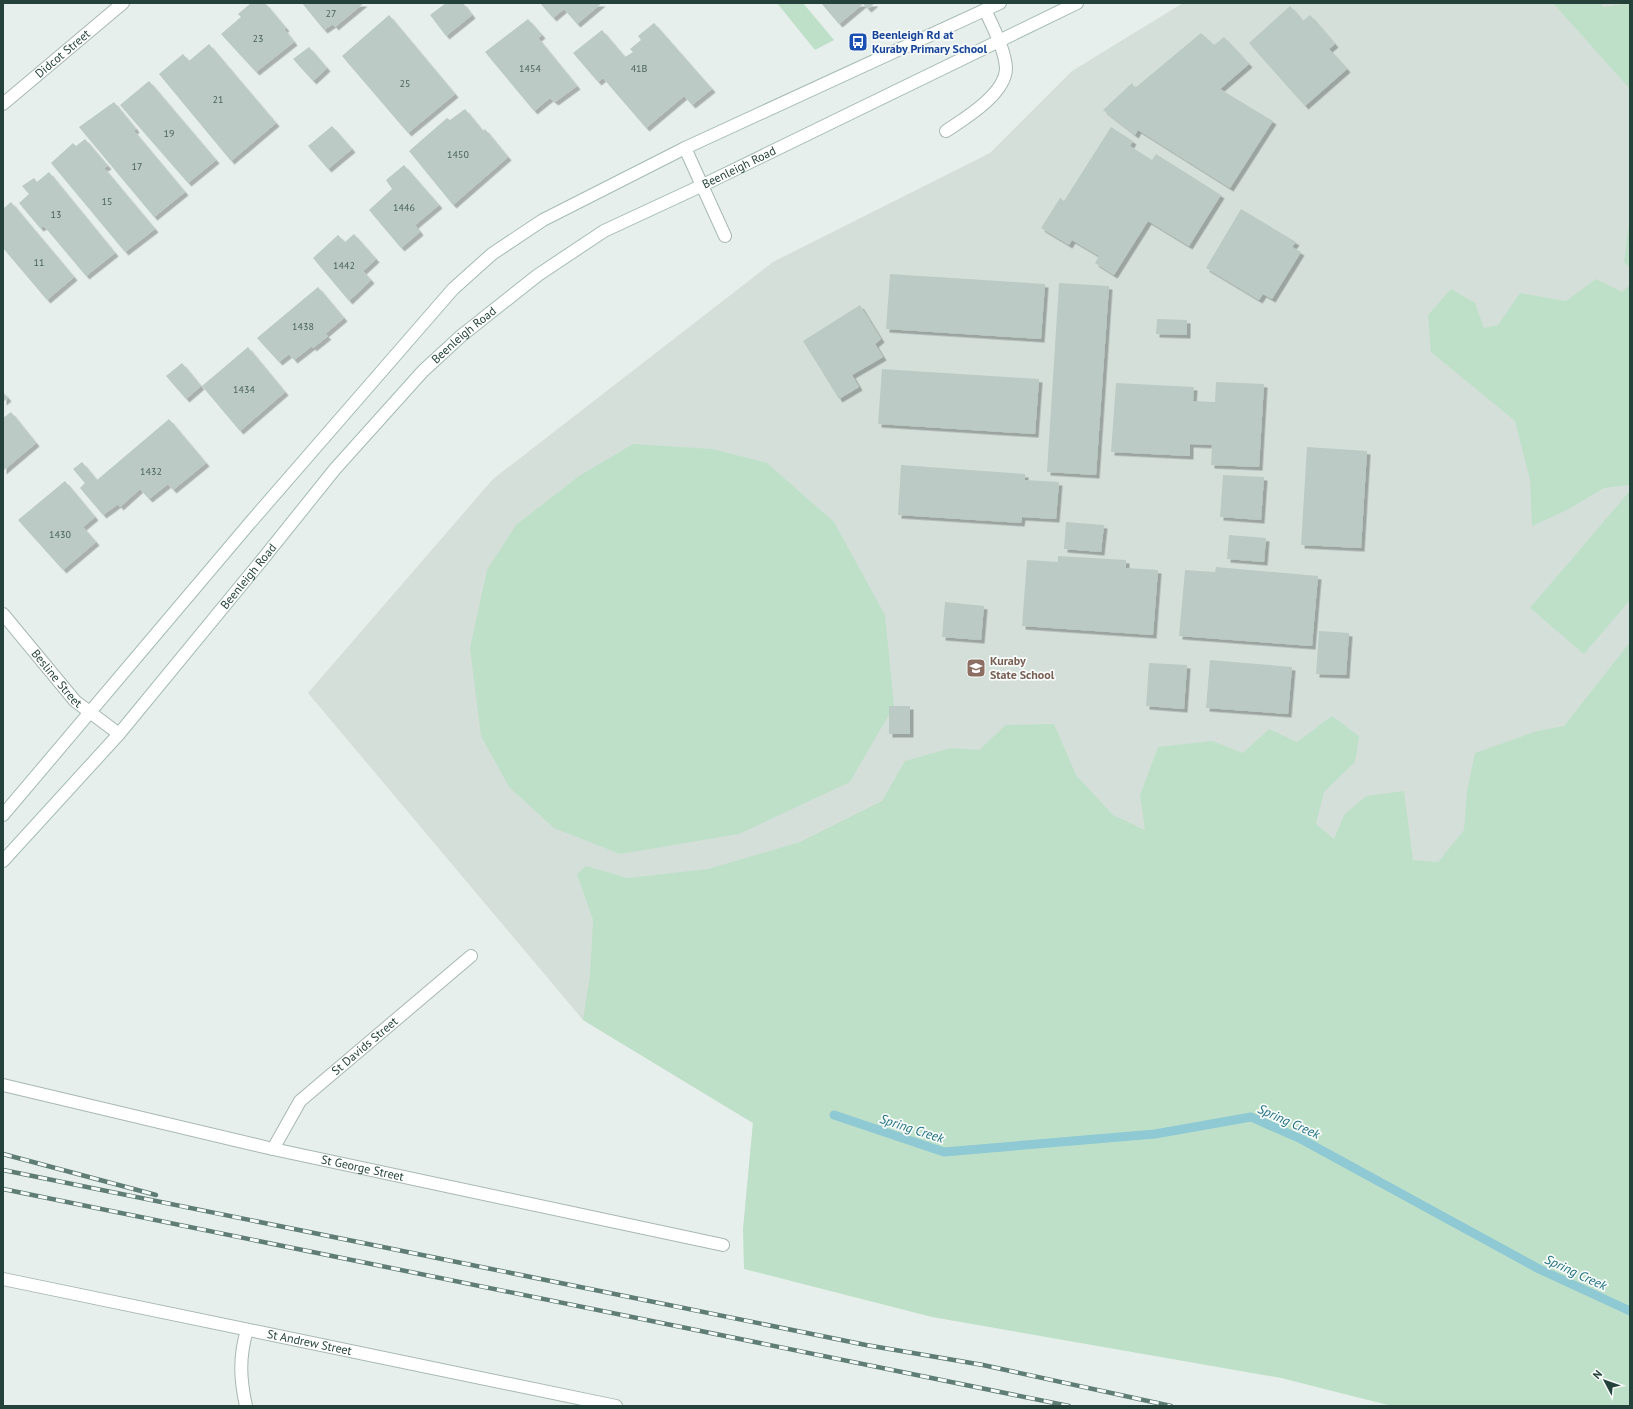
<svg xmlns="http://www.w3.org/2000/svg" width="1633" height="1409" font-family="'PT Sans',sans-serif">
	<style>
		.built { fill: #d4dfda }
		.green { fill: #bfe0c8 }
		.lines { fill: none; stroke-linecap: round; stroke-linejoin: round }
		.stream { stroke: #8ec9d4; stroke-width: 9 }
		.building { fill: #bbcac4; filter: url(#shadow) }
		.service-casing { stroke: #a8b8b2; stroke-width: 14 }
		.minor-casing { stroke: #a8b8b2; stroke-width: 14 }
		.secondary-casing { stroke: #a4bbb3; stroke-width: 14 }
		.service { stroke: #fff; stroke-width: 12 }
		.minor { stroke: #fff; stroke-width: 12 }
		.secondary { stroke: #fff; stroke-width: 12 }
		.rail-casing { stroke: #5f7d75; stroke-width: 4.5 }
		.rail { stroke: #f7fbf9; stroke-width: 3; stroke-dasharray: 9; stroke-linecap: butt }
		.labels { text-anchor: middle; stroke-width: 3.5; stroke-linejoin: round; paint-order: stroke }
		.number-label { font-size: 10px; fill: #4a645c }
		.transit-label { font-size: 12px; font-weight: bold; fill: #164399; stroke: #f7fbf9; text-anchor: start }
		.street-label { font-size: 12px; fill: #24423a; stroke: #f7fbf9 }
		.education-label { font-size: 12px; font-weight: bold; fill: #785e54; stroke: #f7fbf9; text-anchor: start }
		.water-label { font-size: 13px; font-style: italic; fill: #1c6f80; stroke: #f7fbf9 }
	</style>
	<defs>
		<filter id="shadow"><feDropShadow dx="3.5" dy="3.5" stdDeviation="0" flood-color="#0004"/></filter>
	</defs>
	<rect width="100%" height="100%" fill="#e6efeb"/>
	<!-- built -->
	<polygon class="built" points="1183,3 1630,3 1630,657 1291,1335 743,1230 753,1123 583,1020 308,693 493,479 773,262 990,153 1072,71"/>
	<!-- green -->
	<g class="green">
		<polygon points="777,3 803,3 834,40 815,50"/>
		<polygon points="1553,3 1600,3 1604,7 1630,3 1630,89"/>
		<polygon points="1630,215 1630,268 1624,262"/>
		<polygon points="1596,279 1622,292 1630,285 1630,485 1604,488 1567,510 1532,526 1530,480 1515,421 1431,352 1428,315 1451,289 1475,303 1484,328 1498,325 1520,293 1566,301"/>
		<polygon points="633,444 713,449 767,463 834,522 885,615 894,706 850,782 739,834 620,854 554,828 509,787 481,736 470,648 487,570 516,525 579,476"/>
		<polygon points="1629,492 1630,600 1584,654 1530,608"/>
		<polygon points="1630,642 1630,1406 1392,1406 1281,1378 932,1317 744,1269 743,1230 753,1123 583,1020 590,975 593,920 577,874 586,866 628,878 708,869 800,842 882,801 905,761 951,748 979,750 1006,725 1054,724 1076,775 1113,815 1145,830 1140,795 1158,747 1212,741 1243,753 1269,729 1297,742 1332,716 1359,736 1355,762 1324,792 1316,824 1334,839 1344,815 1366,796 1404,791 1413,860 1438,862 1464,830 1467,791 1475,753 1537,731 1564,726"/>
	</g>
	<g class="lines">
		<!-- stream -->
		<polyline class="stream" points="834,1115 944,1152 1155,1134 1251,1117 1301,1139 1539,1269 1630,1311"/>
	</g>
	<!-- building -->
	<g class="building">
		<polygon points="251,3 265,3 286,28 284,29 294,42 256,72 221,34 241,17 238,14"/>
		<polygon points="302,3 364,3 335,27 333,24 324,30"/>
		<polygon points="446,3 463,3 472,15 446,36 430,15"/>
		<polygon points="540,3 602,3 577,24 564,9 553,18"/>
		<polygon points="821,3 875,3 868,9 863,4 839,24"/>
		<polygon points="1290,6 1303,21 1310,15 1335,44 1329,49 1347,69 1305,106 1249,43"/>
		<polygon points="389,15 455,94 408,133 342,56"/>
		<polygon points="528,19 542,35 538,38 577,86 555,102 550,98 534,111 485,52"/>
		<polygon points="654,23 712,89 692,105 684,96 646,128 603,78 598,82 573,53 602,30 625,57 633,52 630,49 641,40 638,36"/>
		<polygon points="1201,33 1214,45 1224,37 1249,64 1220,89 1273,121 1230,188 1138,130 1135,135 1103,110 1132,83 1135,88"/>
		<polygon points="209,44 276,123 231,161 159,74 183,54 189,61"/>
		<polygon points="309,47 327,68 313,81 293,59"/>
		<polygon points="149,81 216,160 188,183 120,105"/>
		<polygon points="114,102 136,129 134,131 185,192 154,217 79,127"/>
		<polygon points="465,109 483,131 485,129 508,157 453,205 409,151 447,118 450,120"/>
		<polygon points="332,126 352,149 328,169 308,146"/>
		<polygon points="1111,127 1133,141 1130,146 1152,160 1156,154 1221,195 1189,246 1148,221 1114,275 1095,263 1099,256 1072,240 1069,245 1041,228 1060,198 1064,201"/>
		<polygon points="85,139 108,166 104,168 155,229 125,252 51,163 73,143 76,146"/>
		<polygon points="404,165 439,205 415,225 420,232 401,248 369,210 392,189 386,180"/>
		<polygon points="49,172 115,253 86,276 44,226 40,228 19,203 29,194 22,186 34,178 37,182"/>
		<polygon points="11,202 74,277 47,300 3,248 3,209"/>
		<polygon points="1241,209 1296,242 1292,247 1301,252 1272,299 1263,294 1259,300 1206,268"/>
		<polygon points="354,234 376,259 363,271 371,280 349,301 313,258 338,235 345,242"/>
		<polygon points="890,274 1045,284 1041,339 886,329"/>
		<polygon points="1059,283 1109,286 1096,475 1047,472"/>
		<polygon points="318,287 344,318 325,334 328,336 313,348 312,346 294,360 289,354 279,362 257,338"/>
		<polygon points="860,305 881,339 875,344 883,357 852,375 859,387 839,399 803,341"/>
		<polygon points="1157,319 1187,320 1187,335 1156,334"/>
		<polygon points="248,347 285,392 240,431 202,386"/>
		<polygon points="182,363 201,386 186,399 166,376"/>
		<polygon points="882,369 1039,379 1035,434 878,424"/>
		<polygon points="1216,382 1264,384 1259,467 1211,465 1212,445 1190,444 1190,456 1111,452 1116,383 1194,387 1193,401 1215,402"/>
		<polygon points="3,392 8,398 3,402"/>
		<polygon points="11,412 36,443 3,471 3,418"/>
		<polygon points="169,419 206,463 173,490 168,484 149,499 140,489 120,507 118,504 103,515 80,488 85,483 73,469 82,462 97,480"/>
		<polygon points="1307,447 1367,451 1361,548 1301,545"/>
		<polygon points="901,465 1025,474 1025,480 1059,482 1056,519 1022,517 1021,523 898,515"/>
		<polygon points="1223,475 1264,477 1261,520 1220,517"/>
		<polygon points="65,481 95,517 83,527 96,542 63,570 18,520"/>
		<polygon points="1066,522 1104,525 1101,552 1064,549"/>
		<polygon points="1229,535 1266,538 1264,562 1227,559"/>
		<polygon points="1058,556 1126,560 1126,568 1158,570 1153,635 1022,626 1027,560 1058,562"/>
		<polygon points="1216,567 1318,576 1312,646 1179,636 1185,570 1215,572"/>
		<polygon points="945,602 984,606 981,640 942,637"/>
		<polygon points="1319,631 1349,633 1346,675 1316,674"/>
		<polygon points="1210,660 1292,667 1288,714 1206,708"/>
		<polygon points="1149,663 1187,665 1184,709 1146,706"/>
		<rect x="889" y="706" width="21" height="28"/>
	</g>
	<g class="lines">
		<defs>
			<g id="service">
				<path d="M946,131C964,119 1006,94 1006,68C1005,50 993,27 985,10"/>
				<polyline points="685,148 725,236"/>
			</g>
			<g id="minor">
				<path id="s1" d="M3,104L123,3"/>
				<path id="s2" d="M3,614L75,701L119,734"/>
				<path id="s3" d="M3,1085L273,1149L723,1245"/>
				<path id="s4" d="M273,1149L300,1101L471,956"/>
				<path id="s5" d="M3,1279L616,1406"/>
				<path d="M246,1406C240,1379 239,1357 247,1330"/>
			</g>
			<g id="secondary">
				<polyline points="3,815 249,524 453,289 492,254 543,220 685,148 1000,3"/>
				<path id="s6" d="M3,861L119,734L262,560L335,469L423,371L461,336L538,275L604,231L703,185L1077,3"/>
			</g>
		</defs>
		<!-- service casing -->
		<use href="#service" class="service-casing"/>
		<!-- minor casing -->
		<use href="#minor" class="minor-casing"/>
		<!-- secondary casing -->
		<use href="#secondary" class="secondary-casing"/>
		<!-- service -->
		<use href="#service" class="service"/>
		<!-- minor -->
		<use href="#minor" class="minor"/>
		<!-- secondary -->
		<use href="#secondary" class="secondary"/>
		<defs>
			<g id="rail">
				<polyline points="3,1154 156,1195"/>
				<polyline points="3,1170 866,1345 983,1365 1171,1406"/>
				<polyline points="3,1189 1069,1406"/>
			</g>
		</defs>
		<!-- rail casing -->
		<use href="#rail" class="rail-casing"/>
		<!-- rail -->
		<use href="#rail" class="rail"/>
	</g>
	<!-- icons -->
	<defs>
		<symbol id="bus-square" viewBox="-11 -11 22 22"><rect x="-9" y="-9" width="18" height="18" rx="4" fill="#1a4fb4" stroke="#f7fbf9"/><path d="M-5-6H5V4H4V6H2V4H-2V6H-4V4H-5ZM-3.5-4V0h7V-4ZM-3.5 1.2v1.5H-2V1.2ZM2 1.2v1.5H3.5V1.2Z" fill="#fff"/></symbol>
		<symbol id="school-square" viewBox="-11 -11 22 22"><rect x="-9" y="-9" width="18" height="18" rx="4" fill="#8d6e63" stroke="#f7fbf9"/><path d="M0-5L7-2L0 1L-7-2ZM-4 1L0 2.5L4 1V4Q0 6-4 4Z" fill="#fff"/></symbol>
	</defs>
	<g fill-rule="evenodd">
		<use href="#bus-square" x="847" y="31" width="22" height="22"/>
		<use href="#school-square" x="965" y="657" width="22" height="22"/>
	</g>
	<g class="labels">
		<!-- number labels -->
		<g class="number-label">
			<text x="331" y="17">27</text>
			<text x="258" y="42">23</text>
			<text x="530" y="72">1454</text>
			<text x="639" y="72">41B</text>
			<text x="405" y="87">25</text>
			<text x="218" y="103">21</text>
			<text x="169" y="137">19</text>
			<text x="458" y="158">1450</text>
			<text x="137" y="170">17</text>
			<text x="107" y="205">15</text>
			<text x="404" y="211">1446</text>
			<text x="56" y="218">13</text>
			<text x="39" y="266">11</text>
			<text x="344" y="269">1442</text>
			<text x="303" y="330">1438</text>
			<text x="244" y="393">1434</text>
			<text x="151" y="475">1432</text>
			<text x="60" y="538">1430</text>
		</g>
		<!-- transit labels -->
		<g class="transit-label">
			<text x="872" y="39">Beenleigh Rd at<tspan x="872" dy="14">Kuraby Primary School</tspan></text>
		</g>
		<!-- street labels -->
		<g class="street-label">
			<text dy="4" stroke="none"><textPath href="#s1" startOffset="78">Didcot Street</textPath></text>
			<text dy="4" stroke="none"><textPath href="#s6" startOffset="1024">Beenleigh Road</textPath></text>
			<text dy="4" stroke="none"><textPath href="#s6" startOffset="700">Beenleigh Road</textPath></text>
			<text dy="4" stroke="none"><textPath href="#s6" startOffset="376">Beenleigh Road</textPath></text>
			<text dy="4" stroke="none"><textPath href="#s2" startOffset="84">Besline Street</textPath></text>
			<text dy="4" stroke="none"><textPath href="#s4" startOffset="140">St Davids Street</textPath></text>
			<text dy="4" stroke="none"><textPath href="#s3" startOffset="369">St George Street</textPath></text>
			<text dy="4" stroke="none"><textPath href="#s5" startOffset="313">St Andrew Street</textPath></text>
		</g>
		<!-- education labels -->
		<g class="education-label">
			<text x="990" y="665">Kuraby<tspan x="990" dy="14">State School</tspan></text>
		</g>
		<!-- water labels -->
		<g class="water-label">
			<text transform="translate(1289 1121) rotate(24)" y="5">Spring Creek</text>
			<text transform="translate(912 1128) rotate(18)" y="5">Spring Creek</text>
			<text transform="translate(1576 1272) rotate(25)" y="5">Spring Creek</text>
		</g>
	</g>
	<!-- border -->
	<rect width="1633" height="1409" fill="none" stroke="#24423a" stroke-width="8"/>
	<!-- north arrow -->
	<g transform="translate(1605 1381) rotate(311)" stroke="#f7fbf9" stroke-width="3" paint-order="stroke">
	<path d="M0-3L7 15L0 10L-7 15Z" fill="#24423a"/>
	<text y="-6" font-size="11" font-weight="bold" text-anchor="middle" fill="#24423a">N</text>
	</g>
</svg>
